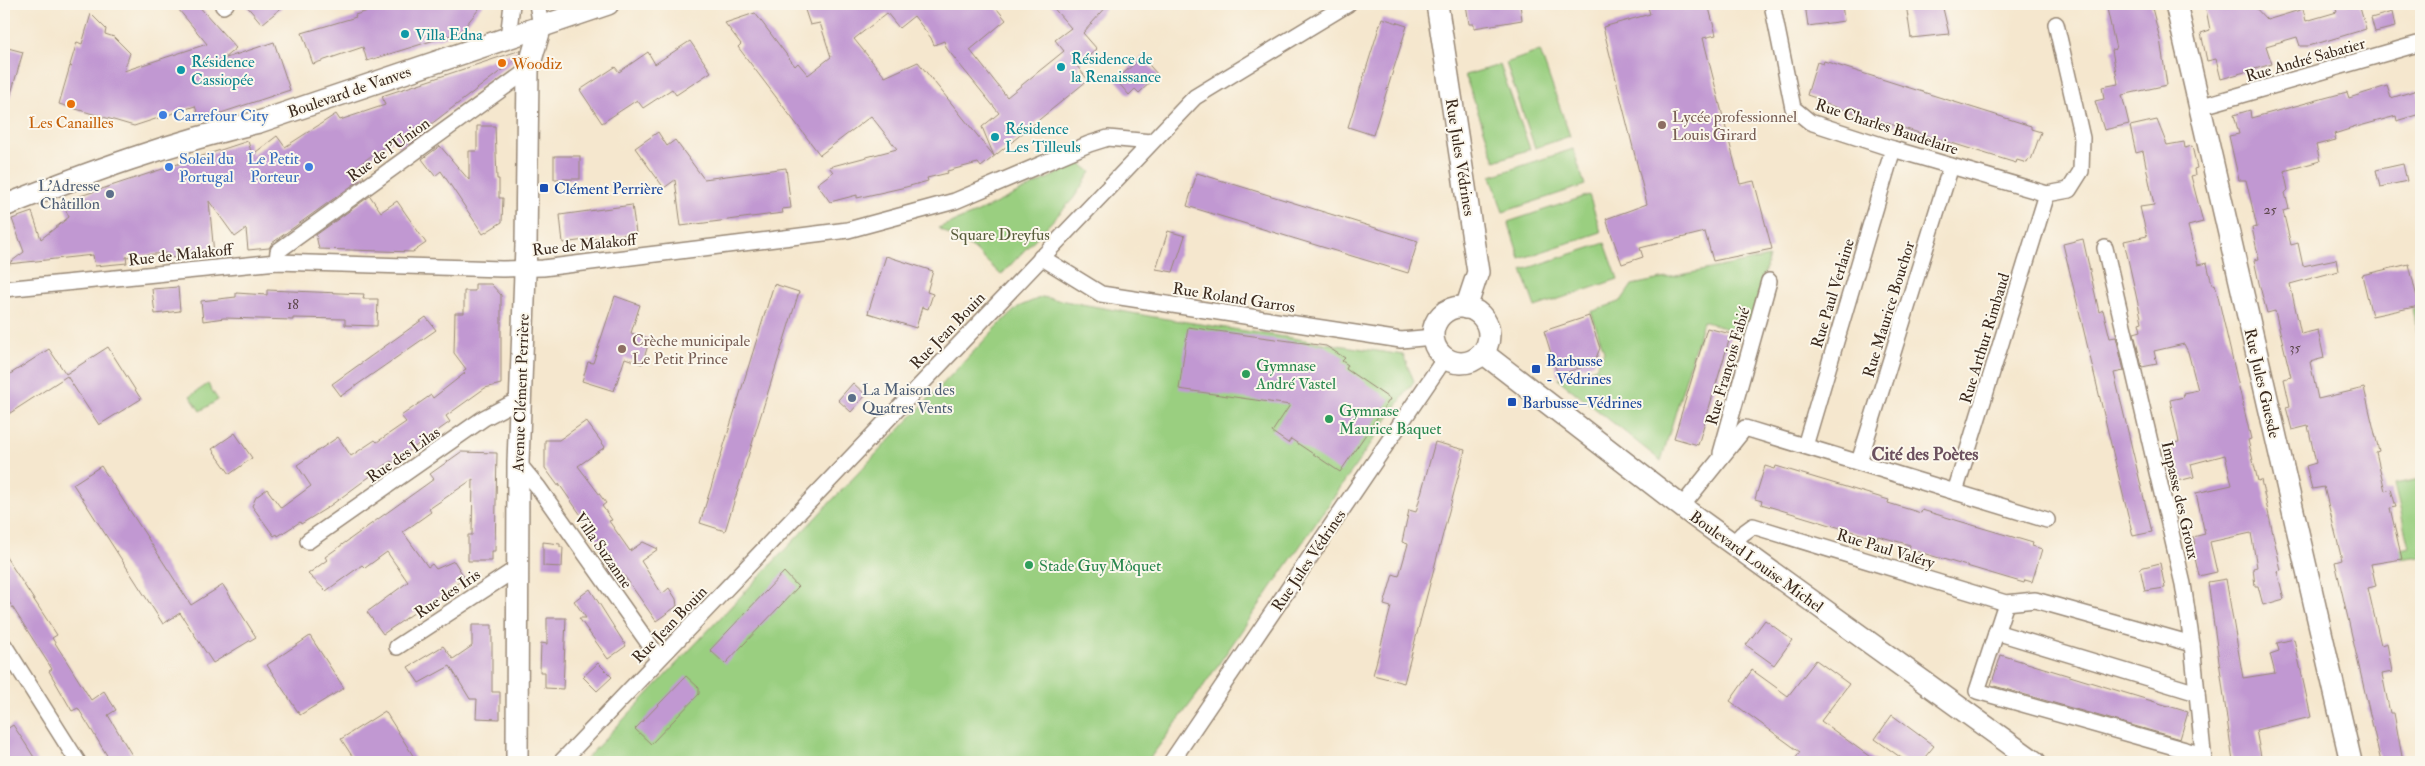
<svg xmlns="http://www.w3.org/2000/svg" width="2425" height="766" font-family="'IM FELL Double Pica',serif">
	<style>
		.green { fill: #9acf80; stroke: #6a7c4f }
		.building { fill: #c198d2; fill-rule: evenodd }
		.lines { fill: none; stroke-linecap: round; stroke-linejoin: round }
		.street-casing { stroke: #988876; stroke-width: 18 }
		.secondary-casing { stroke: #988876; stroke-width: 24 }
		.street { stroke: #fff; stroke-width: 15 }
		.secondary { stroke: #fff; stroke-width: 21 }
		.culture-dot { fill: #0f9aa8; stroke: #fbf7ec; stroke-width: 2 }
		.food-dot { fill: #e8710a; stroke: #fbf7ec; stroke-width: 2 }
		.shop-dot { fill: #3f7fe0; stroke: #fbf7ec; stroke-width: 2 }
		.education-dot { fill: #8d6e63; stroke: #fbf7ec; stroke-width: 2 }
		.transit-dot { fill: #1a4fb4; stroke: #fbf7ec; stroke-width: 2 }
		.service-dot { fill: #5c6f8a; stroke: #fbf7ec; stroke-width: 2 }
		.leisure-dot { fill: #2e9e5b; stroke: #fbf7ec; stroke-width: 2 }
		.labels { text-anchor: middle; stroke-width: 4; stroke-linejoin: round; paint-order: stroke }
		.number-label { font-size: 14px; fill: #5c464b }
		.culture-label { font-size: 16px; fill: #0d838f; stroke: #fbf7ec; text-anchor: start }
		.street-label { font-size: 16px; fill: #3b2a1e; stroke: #fbf7ec }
		.food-label { font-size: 16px; fill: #c56008; stroke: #fbf7ec; text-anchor: start }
		.shop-label { font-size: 16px; fill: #366cbe; stroke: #fbf7ec; text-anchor: start }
		.education-label { font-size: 16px; fill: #785e54; stroke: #fbf7ec; text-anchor: start }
		.service-label { font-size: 16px; fill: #4e5e75; stroke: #fbf7ec; text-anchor: end }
		.transit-label { font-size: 16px; fill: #164399; stroke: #fbf7ec; text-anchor: start }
		.park-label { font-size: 16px; fill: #585c3b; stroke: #fbf7ec }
		.leisure-label { font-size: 16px; fill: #27864d; stroke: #fbf7ec; text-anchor: start }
		.neighbourhood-label { font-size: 18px; font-weight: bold; fill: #6a505d; stroke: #fbf7ec }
	</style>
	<rect width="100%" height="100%" fill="#fbf7ec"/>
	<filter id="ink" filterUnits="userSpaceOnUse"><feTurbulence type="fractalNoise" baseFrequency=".02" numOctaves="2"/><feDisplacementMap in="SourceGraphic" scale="10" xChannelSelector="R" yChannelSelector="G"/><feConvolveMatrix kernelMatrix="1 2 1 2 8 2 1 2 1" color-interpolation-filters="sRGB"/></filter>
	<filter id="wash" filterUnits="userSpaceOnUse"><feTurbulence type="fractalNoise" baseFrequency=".0096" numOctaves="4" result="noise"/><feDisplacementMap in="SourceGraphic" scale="20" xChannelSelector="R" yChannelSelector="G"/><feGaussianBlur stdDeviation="1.12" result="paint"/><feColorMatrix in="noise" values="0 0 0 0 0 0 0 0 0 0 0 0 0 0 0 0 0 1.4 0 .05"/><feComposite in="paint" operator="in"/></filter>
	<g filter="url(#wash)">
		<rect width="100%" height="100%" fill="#f5e7ce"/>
		<!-- green -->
		<g class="green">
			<polygon points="1540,51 1570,136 1535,148 1506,63"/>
			<polygon points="1500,65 1530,149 1495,161 1465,75"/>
			<polygon points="1573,149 1585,185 1503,212 1491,176"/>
			<polygon points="1080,163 1091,172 1073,199 1001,275 974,249 938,228 976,213"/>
			<polygon points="1589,195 1601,232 1520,259 1508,222"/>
			<polygon points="1605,243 1618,279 1535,307 1522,270"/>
			<polygon points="1769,257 1746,335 1703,321 1661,461 1558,379 1596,368 1604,351 1591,312 1621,301 1632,285"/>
			<polygon points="1042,297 1154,317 1403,355 1414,381 1200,691 1147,762 583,762 996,328 1018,307"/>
			<polygon points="2421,307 2421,351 2412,309"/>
			<polygon points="208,384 218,400 200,411 190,396"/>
			<polygon points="2421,479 2421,556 2399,559 2397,550 2409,547 2394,484"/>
		</g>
		<g id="blocks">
			<!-- building -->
			<g class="building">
				<polygon points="174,4 197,4 236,48 223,59 274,42 290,90 200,120 195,106 134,126 59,104 70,66 72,67 70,65 77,42 82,44 91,14 106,29 105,34 114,37 130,53 124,71 207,44"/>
				<polygon points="245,4 286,4 262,24"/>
				<polygon points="372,4 483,4 462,30 454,34 367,61 363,47 313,64 302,33 356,17 355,15 374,9"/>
				<path d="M803,4H993L1006,20L970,50L1007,97L1064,51L1055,40L1071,28L1050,4H1109L1083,33L1097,49L1077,66L1088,80L981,167L978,163L947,171L948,173L927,178L928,181L906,187L857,198V195L830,202L817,184L833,172L829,167L897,149L871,116L820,155L738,47L741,44L725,23L755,13L795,66L798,63L808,75L831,57L820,23L810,25ZM887,13L899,28L914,16L931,38L934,45L944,41L947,49L999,113L982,127L994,156L918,62L885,77L854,39Z"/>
				<polygon points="1466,4 1520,4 1522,20 1474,28 1474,24 1469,24"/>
				<polygon points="1647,4 1708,4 1716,35 1703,38 1740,184 1754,181 1772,249 1713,261 1705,232 1640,248 1643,257 1622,264 1606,219 1647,204 1603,27 1650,14"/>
				<polygon points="1805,4 1842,4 1844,21 1808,26"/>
				<polygon points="1906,4 1942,4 1949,34 1911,38"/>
				<polygon points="2106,4 2151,4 2160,39 2167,85 2122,95 2129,124 2104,130 2095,101 2104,99 2102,87 2118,84 2112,50 2116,49"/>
				<polygon points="2205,4 2252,4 2267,20 2303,9 2306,21 2337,12 2334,4 2359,4 2366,29 2309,46 2300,46 2297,37 2266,46 2272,64 2221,79 2216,59 2207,61 2201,33 2210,30"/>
				<polygon points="2392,12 2395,27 2375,32 2371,18"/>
				<polygon points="1382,18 1407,26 1373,135 1348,127"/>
				<polygon points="690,41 711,72 676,95 672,89 643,108 637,100 602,123 580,90 615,67 619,72 648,52 655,64"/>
				<polygon points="4,47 23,52 8,104 4,103"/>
				<polygon points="521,50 519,57 426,128 428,131 410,144 409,141 399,149 396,138 356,167 364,177 272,243 269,248 248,250 246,229 235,237 209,201 214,254 168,258 167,253 143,255 126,257 127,263 95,266 93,255 8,264 24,252 12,219 32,212 41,239 69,217 62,202 248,141 252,155 277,136 285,147 336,114 340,120 385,105 382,96"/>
				<polygon points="1142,57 1158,75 1139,93 1135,89 1129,95 1116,80"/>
				<polygon points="1824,61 2031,126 2031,129 2041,132 2031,160 2029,159 2027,163 2017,160 2016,163 1816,101 1816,98 1807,95 1817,62 1823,64"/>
				<polygon points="2387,86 2391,98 2417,90 2421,104 2421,114 2397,121 2396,116 2356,127 2334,134 2336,140 2316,145 2320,161 2284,171 2288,190 2285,193 2289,209 2283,211 2291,245 2298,243 2303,266 2336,259 2338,271 2290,284 2301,334 2318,330 2324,358 2310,362 2318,399 2364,388 2379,451 2376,452 2385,491 2391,489 2396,507 2390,508 2402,559 2371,564 2376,586 2368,588 2381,645 2387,643 2392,672 2382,674 2390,713 2394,713 2403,762 2381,762 2335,562 2342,560 2324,487 2312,489 2306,466 2316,463 2308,426 2292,430 2286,407 2290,406 2284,379 2291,377 2275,311 2267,313 2259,283 2254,260 2259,259 2252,228 2257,227 2246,180 2239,180 2229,136 2239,134 2234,115 2250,110 2251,118 2347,92 2349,98"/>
				<polygon points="2157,120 2167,145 2184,142 2185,148 2192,146 2197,168 2194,169 2195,175 2191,176 2203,222 2188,226 2198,265 2207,263 2212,285 2215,284 2251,439 2248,440 2258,481 2261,480 2281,570 2277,571 2284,599 2263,605 2258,586 2255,586 2253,568 2257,567 2251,533 2210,542 2217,572 2199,576 2192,545 2195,544 2193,537 2205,534 2196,493 2232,485 2225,455 2191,464 2194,477 2178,481 2168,444 2179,442 2170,400 2184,397 2183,393 2198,390 2188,352 2184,344 2154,351 2157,364 2142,367 2134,333 2141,331 2139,323 2142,322 2124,241 2147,236 2140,207 2154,205 2143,151 2136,153 2130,126"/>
				<polygon points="477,126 495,126 497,179 499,179 499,198 503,198 502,222 483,234 441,171 435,176 422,159 440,146 469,180 469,151 477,151"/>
				<polygon points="658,132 667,146 675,140 704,179 786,168 791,208 782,209 783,213 681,226 675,180 664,188 635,148"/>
				<rect x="554" y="156" width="26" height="23"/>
				<polygon points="2403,164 2407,181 2380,187 2376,170"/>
				<polygon points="1197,173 1418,241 1408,273 1187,206"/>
				<polygon points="370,196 381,212 397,201 426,243 413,252 319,249 316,235"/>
				<polygon points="632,205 636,233 563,243 560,215"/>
				<polygon points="1168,231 1185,236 1173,272 1156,269"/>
				<polygon points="2083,239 2099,312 2103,310 2110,338 2116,337 2124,371 2114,373 2152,532 2133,536 2063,244"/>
				<polygon points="886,256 933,271 927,292 933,294 928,309 922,307 916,328 868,313"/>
				<polygon points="2409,264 2419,306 2372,316 2362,275"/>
				<polygon points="475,284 491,284 501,295 501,384 485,388 446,416 450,422 392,463 391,461 327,508 301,524 300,522 278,536 277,534 274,536 252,506 256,497 267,489 281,508 311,486 297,465 338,437 351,456 375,440 377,442 406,422 401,416 431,395 433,398 465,373 463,371 466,369 454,353 455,313 464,313 464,291 475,291"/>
				<polygon points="774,284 799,292 725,531 700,523"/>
				<polygon points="178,287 180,311 155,314 152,289"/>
				<polygon points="267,290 364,294 363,299 378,299 377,326 345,325 345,319 293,318 293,320 224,318 203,321 201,301 236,297 236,293 267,295"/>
				<polygon points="615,296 640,305 631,333 650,339 642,364 625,358 614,391 582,381 588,362 593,363"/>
				<polygon points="1589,316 1600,348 1594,363 1558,375 1544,331"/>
				<polygon points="426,317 436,330 341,396 332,384"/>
				<polygon points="1188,327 1326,346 1345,358 1342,361 1348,365 1346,369 1390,399 1340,472 1291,439 1288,443 1272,432 1290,405 1179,389"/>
				<polygon points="1707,328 1731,334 1698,445 1674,438"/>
				<polygon points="108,347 141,399 99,425 67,376 4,417 4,378 49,349 66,374"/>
				<polygon points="853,383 866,395 851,412 838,400"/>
				<polygon points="586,421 605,447 578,466 606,503 602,506 612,520 609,521 630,551 643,542 658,549 641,561 662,594 669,588 676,599 677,606 656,621 623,574 615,579 607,568 614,562 559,484 559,487 545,468 545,440 559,440"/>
				<polygon points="235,433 252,458 230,474 212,449"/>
				<polygon points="1435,442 1465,450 1404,683 1373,675 1391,607 1384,605 1393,574 1399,576 1408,544 1402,542 1409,510 1416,512"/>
				<polygon points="461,452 497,453 495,551 492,551 492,561 468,561 468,535 472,535 473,479 429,509 431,512 403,532 428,567 432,564 436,569 454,561 465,578 383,634 367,612 408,582 387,552 365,568 362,565 326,591 308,574 327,560 325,557 434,479 430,474"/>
				<polygon points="101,466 191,605 223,585 256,637 213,663 180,613 163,624 73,484"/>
				<polygon points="1765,466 1775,469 1776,466 1889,500 1888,503 1921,513 1922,510 2033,543 2032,546 2042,549 2032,582 2025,580 2024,583 1909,549 1910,545 1878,536 1877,539 1761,504 1762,501 1755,499"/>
				<polygon points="543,542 560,544 560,547 563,547 562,567 543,566"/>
				<polygon points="4,554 57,635 52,638 91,700 104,691 116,710 108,715 136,762 111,762 78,708 72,711 68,704 49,671 52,669 4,594"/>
				<polygon points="2160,563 2165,588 2145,591 2140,568"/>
				<polygon points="784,572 798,587 725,664 710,650"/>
				<polygon points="2226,579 2243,678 2275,673 2270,654 2279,651 2277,643 2294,639 2311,717 2256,730 2262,762 2233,762 2208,582"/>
				<polygon points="590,589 626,646 608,659 579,618 586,618 574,601"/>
				<polygon points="547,618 566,618 563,689 545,688 545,672 540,672 541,643 547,644"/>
				<polygon points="1765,620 1792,640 1774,665 1746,645"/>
				<polygon points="472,625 492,625 492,692 500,692 500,719 476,718 477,699 470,699 450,666 419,683 408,667 443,646 453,659 472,646"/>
				<polygon points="310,636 344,688 300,715 267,665"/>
				<polygon points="2001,655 2188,712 2180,739 1991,685"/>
				<polygon points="1816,660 1849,684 1821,721 1877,762 1793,762 1800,752 1730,701 1752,670 1788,696"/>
				<polygon points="598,663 612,677 597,691 583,677"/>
				<polygon points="686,676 699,688 699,694 651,744 635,729"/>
				<polygon points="385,711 417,762 356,762 341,739"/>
				<polygon points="1892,715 1934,746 1921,762 1907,762 1875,739"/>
				<polygon points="13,725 25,743 37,762 4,762 4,731"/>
			</g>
		</g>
	</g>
	<g filter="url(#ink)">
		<use href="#blocks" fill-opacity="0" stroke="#988876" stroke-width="1"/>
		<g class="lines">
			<defs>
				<g id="street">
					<polyline points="537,4 541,26"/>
					<polyline points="1772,4 1793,108 1810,122 1893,149 2047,194 2069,190 2081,171 2082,138 2056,24"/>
					<polyline points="223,6 226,4"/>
					<polyline points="508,38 512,4"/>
					<polyline points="2199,107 2421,43"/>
					<polyline points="2105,248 2183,584 2192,644 2204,762"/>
					<polyline points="1041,257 1101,294 1401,340 1433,337"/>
					<polyline points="277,262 278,251 528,70"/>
					<polyline points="4,289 277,262 502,269 543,268 848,230 955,201 1089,144 1108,138 1151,142"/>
					<polyline points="1805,446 1893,149"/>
					<polyline points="1721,453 1769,281"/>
					<polyline points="1859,462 1951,166"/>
					<polyline points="518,463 538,487 659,658"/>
					<polyline points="1955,492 2047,194"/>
					<polyline points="1682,506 1745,428 2047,520"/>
					<polyline points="308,541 484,418 520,399"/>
					<polyline points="1733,544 1742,534 1753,526 2006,603 1977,691 2203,755"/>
					<polyline points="2006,603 2035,600 2192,644"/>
					<polyline points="1996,632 2197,693"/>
					<polyline points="4,645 78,762"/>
					<polyline points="397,647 517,568"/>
					<polyline points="561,762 1195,97 1348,4"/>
					<polyline points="1171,762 1445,358"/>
				</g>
				<g id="secondary">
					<polyline points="1437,4 1478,272 1466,308"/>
					<polyline points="2176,4 2351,762"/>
					<path d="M4,206C87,173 172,142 259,122L608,4"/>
					<circle cx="1461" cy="335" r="28"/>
					<polyline points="1483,353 1694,516 2035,762"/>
					<polyline points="517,762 518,463 526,246 528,70 541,26"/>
				</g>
			</defs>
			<!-- street casing -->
			<use href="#street" class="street-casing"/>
			<!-- secondary casing -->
			<use href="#secondary" class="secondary-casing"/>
			<!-- street -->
			<use href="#street" class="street"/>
			<!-- secondary -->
			<use href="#secondary" class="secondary"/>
		</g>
	</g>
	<!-- markers -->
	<g class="culture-dot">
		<circle cx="405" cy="34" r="5"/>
		<circle cx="1061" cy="67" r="5"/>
		<circle cx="181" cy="70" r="5"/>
		<circle cx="995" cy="137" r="5"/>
	</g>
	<g class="food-dot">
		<circle cx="502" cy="63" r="5"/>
		<circle cx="71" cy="104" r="5"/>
	</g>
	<g class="shop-dot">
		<circle cx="163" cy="115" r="5"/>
		<circle cx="169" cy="167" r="5"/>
		<circle cx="309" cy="167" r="5"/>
	</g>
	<g class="education-dot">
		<circle cx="1662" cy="125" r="5"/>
		<circle cx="622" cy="349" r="5"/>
	</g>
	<g class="transit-dot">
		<rect x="539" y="183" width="10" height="10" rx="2.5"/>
		<rect x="1531" y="364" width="10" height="10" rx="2.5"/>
		<rect x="1507" y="397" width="10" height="10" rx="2.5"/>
	</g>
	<g class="service-dot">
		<circle cx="110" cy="194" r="5"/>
		<circle cx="852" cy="398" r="5"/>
	</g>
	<g class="leisure-dot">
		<circle cx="1246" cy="374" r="5"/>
		<circle cx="1329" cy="419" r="5"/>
		<circle cx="1029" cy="565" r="5"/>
	</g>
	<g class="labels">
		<!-- number labels -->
		<g class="number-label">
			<text x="2270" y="214">25</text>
			<text x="293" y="309">18</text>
			<text x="2295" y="352">35</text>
		</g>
		<!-- culture labels -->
		<g class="culture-label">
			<text x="415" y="40">Villa Edna</text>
			<text x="1071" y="64">Résidence de<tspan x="1071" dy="18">la Renaissance</tspan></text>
			<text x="191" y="67">Résidence<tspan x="191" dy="18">Cassiopée</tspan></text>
			<text x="1005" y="134">Résidence<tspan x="1005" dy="18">Les Tilleuls</tspan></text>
		</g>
		<!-- street labels -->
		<g class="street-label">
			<text transform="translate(2305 59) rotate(-16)" y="6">Rue André Sabatier</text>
			<text transform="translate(349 91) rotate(-19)" y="6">Boulevard de Vanves</text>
			<text transform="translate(1887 126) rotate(18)" y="6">Rue Charles Baudelaire</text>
			<text transform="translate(388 149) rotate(-36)" y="6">Rue de l'Union</text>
			<text transform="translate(1461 157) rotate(81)" y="6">Rue Jules Védrines</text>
			<text transform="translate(584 244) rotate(-6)" y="6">Rue de Malakoff</text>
			<text transform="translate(180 254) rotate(-6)" y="6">Rue de Malakoff</text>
			<text transform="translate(1832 293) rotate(-73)" y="6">Rue Paul Verlaine</text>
			<text transform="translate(1234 297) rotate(9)" y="6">Rue Roland Garros</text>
			<text transform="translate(1888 309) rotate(-73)" y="6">Rue Maurice Bouchor</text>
			<text transform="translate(947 330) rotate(-46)" y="6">Rue Jean Bouin</text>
			<text transform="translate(1984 338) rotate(-73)" y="6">Rue Arthur Rimbaud</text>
			<text transform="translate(1727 366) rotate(-74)" y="6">Rue François Fabié</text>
			<text transform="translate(2263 383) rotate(77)" y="6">Rue Jules Guesde</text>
			<text transform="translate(520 393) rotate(-88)" y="6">Avenue Clément Perrière</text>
			<text transform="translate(403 454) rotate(-35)" y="6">Rue des Lilas</text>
			<text transform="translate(2181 500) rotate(77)" y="6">Impasse des Groux</text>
			<text transform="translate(1886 548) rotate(17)" y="6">Rue Paul Valéry</text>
			<text transform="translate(604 550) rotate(55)" y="6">Villa Suzanne</text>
			<text transform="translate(1308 560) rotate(-56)" y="6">Rue Jules Védrines</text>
			<text transform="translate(1757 561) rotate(36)" y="6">Boulevard Louise Michel</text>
			<text transform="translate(447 593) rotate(-34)" y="6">Rue des Iris</text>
			<text transform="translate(669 624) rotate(-46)" y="6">Rue Jean Bouin</text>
		</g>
		<!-- food labels -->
		<g class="food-label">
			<text x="512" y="69">Woodiz</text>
			<text x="71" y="128" text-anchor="middle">Les Canailles</text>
		</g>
		<!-- shop labels -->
		<g class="shop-label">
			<text x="173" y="121">Carrefour City</text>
			<text x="179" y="164">Soleil du<tspan x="179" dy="18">Portugal</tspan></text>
			<text x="299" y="164" text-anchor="end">Le Petit<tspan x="299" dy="18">Porteur</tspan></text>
		</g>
		<!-- education labels -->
		<g class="education-label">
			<text x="1672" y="122">Lycée professionnel<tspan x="1672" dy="18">Louis Girard</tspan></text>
			<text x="632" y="346">Crèche municipale<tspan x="632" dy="18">Le Petit Prince</tspan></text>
		</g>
		<!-- service labels -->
		<g class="service-label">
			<text x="100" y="191">L'Adresse<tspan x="100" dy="18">Châtillon</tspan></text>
			<text x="862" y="395" text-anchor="start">La Maison des<tspan x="862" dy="18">Quatres Vents</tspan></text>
		</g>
		<!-- transit labels -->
		<g class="transit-label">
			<text x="554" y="194">Clément Perrière</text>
			<text x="1546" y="366">Barbusse<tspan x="1546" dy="18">- Védrines</tspan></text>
			<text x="1522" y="408">Barbusse–Védrines</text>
		</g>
		<!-- park labels -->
		<g class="park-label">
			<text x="1000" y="240">Square Dreyfus</text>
		</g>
		<!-- leisure labels -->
		<g class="leisure-label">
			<text x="1256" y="371">Gymnase<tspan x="1256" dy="18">André Vastel</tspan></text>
			<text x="1339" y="416">Gymnase<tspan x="1339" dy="18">Maurice Baquet</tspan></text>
			<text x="1039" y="571">Stade Guy Môquet</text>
		</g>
		<!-- neighbourhood labels -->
		<g class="neighbourhood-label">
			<text x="1925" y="460">Cité des Poètes</text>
		</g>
	</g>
	<!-- margin -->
	<rect width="2425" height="766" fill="none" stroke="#fbf7ec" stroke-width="20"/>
</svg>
